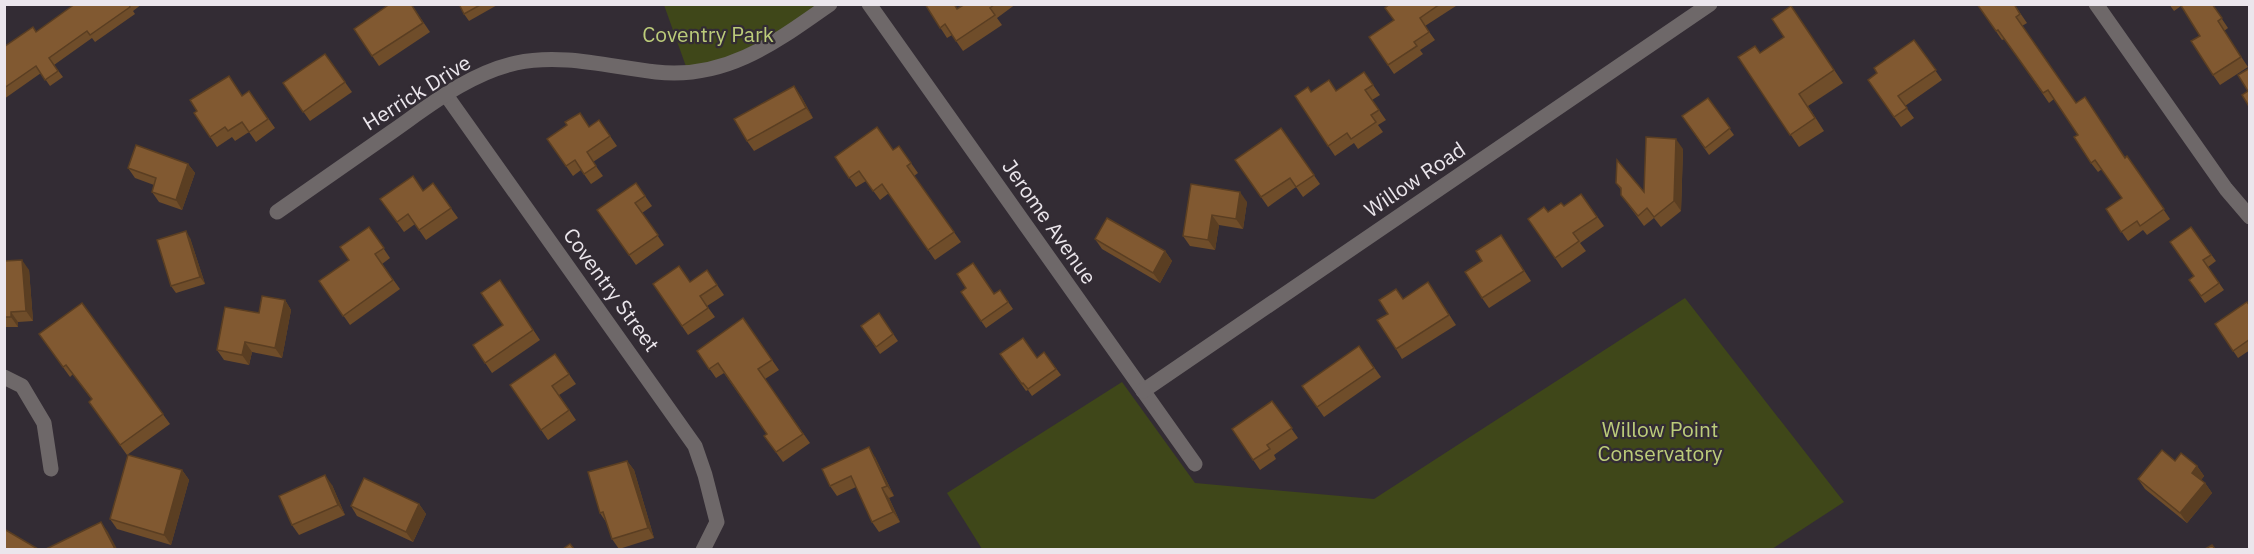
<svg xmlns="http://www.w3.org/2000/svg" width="2254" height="554" font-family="'IBM Plex Sans',sans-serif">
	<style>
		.green { fill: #3f4719 }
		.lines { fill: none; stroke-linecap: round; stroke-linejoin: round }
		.street { stroke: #6e6869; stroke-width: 15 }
		.wall { fill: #6f4d2a }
		.shaded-wall { fill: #5a3e22 }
		.building { fill: #815931; stroke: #5a3e22; stroke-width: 1.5 }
		.labels { text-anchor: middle; stroke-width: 4.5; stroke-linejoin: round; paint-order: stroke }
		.park-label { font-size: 21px; fill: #bccc7a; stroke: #332c34 }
		.street-label { font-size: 21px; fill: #ebe6ec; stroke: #332c34 }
	</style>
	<rect width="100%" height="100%" fill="#332c34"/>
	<!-- green -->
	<g class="green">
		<polygon points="664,5 824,5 771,40 688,72"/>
		<polygon points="1685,298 1844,502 1772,549 982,549 947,493 1122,382 1195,483 1374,499"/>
	</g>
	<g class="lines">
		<!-- street -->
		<g class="street">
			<polyline points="869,4 1195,464"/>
			<polyline points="2096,4 2226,189 2250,217"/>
			<polyline points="446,95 695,446 705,475 717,522 703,550"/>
			<path d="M277,212C316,185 354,158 393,131C430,105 470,73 516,63C563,53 610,67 656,72C726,80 776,42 830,4"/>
			<polyline points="4,377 22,386 44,423 51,469"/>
			<polyline points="1143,391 1710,4"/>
		</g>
	</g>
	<!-- wall -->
	<g class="wall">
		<polygon points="75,4 142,4 133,11 135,14 95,42 92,38 54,65 63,77 50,86 41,73 4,99 4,47 36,32"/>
		<polygon points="411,4 430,32 379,66 354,29"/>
		<polygon points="459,4 499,4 469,21 464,14"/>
		<polygon points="925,4 958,9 965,4 1016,4 997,18 1002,25 963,51 952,35 947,38"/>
		<polygon points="1390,4 1459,4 1425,26 1435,40 1420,50 1423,54 1394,74 1369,37 1394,20"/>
		<polygon points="1977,4 2014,4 2027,23 2022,26 2076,103 2125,157 2127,156 2170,219 2147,235 2143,230 2128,241 2106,209 2122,198 2102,169 2098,172 2091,163 2078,135 2054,99 2049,103 2005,39 2002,40"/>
		<polygon points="2169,4 2212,4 2228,28 2224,31 2248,67 2220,85 2213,75 2200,36 2181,6 2174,11"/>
		<polygon points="1791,6 1843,83 1808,106 1824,131 1799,147 1738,57 1760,53 1784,37"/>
		<polygon points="1914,40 1942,80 1905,106 1914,118 1901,127 1868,80 1877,73"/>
		<polygon points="325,54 352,92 310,121 283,83"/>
		<polygon points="1364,72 1380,95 1372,100 1386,120 1378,125 1383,132 1358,149 1354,143 1335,156 1295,96 1311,92 1337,91"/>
		<polygon points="249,91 275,128 256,142 249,132 235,141 232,137 217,147 194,113 242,96"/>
		<polygon points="801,96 813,118 754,151 747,141"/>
		<polygon points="1708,98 1734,135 1709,155 1682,116"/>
		<polygon points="599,120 617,146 593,162 603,176 591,184 581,170 573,176 547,139 589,127"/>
		<polygon points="1281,128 1320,184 1303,197 1296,187 1268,207 1235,160"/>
		<polygon points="899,146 918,173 914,176 961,242 935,260 889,193 880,200 866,181 856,187 835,157 893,150"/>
		<polygon points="1683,149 1681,211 1661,227 1654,218 1644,226 1621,195 1621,190 1616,183 1644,192"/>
		<polygon points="188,164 195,173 182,210 159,202 152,192 154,185 135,178 128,168"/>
		<polygon points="433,183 458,218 426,240 415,224 404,232 380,199 423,191"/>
		<polygon points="636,183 652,206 642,213 664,245 636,265 597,210"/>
		<polygon points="1191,184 1247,202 1243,229 1219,225 1215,250 1190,246 1183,236"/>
		<polygon points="1581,194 1604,226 1580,243 1586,251 1562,268 1528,219 1564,206"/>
		<polygon points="369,227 390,258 382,264 400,289 350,325 319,281 349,260"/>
		<polygon points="2191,227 2216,261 2208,267 2224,290 2205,303 2189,280 2194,276"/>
		<polygon points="1501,235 1531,281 1489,308 1482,298 1482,261"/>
		<polygon points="190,238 205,284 176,293 171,286"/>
		<polygon points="1095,239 1165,251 1172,261 1160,283 1102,249"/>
		<polygon points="4,261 29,270 33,321 18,322 18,327 4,327"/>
		<polygon points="707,270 724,295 707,306 715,317 688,335 653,284 690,282"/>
		<polygon points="500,280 540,340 492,373 473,345 503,325"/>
		<polygon points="1428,282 1456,325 1402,359 1396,349 1388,314 1403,299"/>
		<polygon points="1000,290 1013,309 986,328 961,292 994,293"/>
		<polygon points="285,300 291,310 282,358 252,352 249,365 224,360 217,350 259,313"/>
		<polygon points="82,303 170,424 127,455 89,402 92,400 73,374 70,377 39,334"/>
		<polygon points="2250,306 2250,350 2238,358 2215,324"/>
		<polygon points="879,313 898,341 880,354 861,326"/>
		<polygon points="743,318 779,370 765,379 810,443 783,462 764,436 767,434 724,373 716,378 697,351"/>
		<polygon points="1359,346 1381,377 1324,417 1302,386"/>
		<polygon points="1044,352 1061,375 1032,396 1028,390 1026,391 1000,354 1037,358"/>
		<polygon points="555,354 576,384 559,395 576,420 548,440 510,385"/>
		<polygon points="1272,401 1298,438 1274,455 1276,459 1260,470 1232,429"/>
		<polygon points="875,457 894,496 889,498 900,522 879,532 872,522 856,487 837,496 830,486"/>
		<polygon points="627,461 634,470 654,538 619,549 612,539 606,522 600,513"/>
		<polygon points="2175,461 2197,466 2204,476 2201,480 2205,483 2212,493 2187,523 2145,489 2138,479"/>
		<polygon points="182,470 189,480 171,545 117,529 110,519"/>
		<polygon points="332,485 345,515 299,535 292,525"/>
		<polygon points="419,504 426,514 413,542 357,516 351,506"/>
	</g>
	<!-- shaded-wall -->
	<g class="shaded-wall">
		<polygon points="794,86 801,96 813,118 806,108"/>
		<polygon points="1676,139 1683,149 1681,211 1674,201"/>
		<polygon points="188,164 195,173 182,210 176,200"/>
		<polygon points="1240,192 1247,202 1243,229 1236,219"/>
		<polygon points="1212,215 1219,225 1215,250 1208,240"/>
		<polygon points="186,231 190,238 205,284 200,277"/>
		<polygon points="1165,251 1172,261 1160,283 1153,273"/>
		<polygon points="22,260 29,270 33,321 26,311"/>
		<polygon points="285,300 291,310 282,358 275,348"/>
		<polygon points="11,312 18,322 18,327 11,317"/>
		<polygon points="245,342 252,352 249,365 242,355"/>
		<polygon points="869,447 875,457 894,496 887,486"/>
		<polygon points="627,461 634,470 654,538 648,528"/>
		<polygon points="2197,466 2204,476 2199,483 2192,473"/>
		<polygon points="182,470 189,480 171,545 164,535"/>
		<polygon points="325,475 332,485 345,515 338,505"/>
		<polygon points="2205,483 2212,493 2187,523 2180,513"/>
		<polygon points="882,488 889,498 900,522 893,512"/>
		<polygon points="419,504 426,514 413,542 406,532"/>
		<polygon points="101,522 108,532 117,549 115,549"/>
	</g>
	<!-- building -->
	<g class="building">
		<polygon points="75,4 129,4 130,7 90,35 87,31 49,58 58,71 45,80 36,66 4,88 4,47 33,27 36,32"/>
		<polygon points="390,4 411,4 423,23 372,56 354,29"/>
		<polygon points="459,4 482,4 464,14"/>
		<polygon points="925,4 954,4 957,9 965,4 995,4 990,8 995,15 956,41 945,24 940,28"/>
		<polygon points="1390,4 1440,4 1420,18 1429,32 1414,42 1417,46 1388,65 1369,37 1394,20 1385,8"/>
		<polygon points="1977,4 2014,4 2020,14 2016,17 2076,103 2085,97 2125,158 2127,156 2164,209 2140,226 2137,221 2121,232 2106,209 2122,198 2095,160 2091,163 2074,137 2078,135 2048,90 2043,93 1998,30 1996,31"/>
		<polygon points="2180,4 2212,4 2222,18 2218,21 2241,57 2213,75 2191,41 2200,36"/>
		<polygon points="1791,6 1834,70 1799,94 1815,118 1790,135 1738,57 1755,46 1760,53 1784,37 1772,19"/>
		<polygon points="1914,40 1936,70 1898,96 1907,108 1894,117 1868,80 1877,73 1874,68"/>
		<polygon points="325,54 345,82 303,112 283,83"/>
		<polygon points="2250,68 2250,108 2242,95 2248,91 2238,75"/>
		<polygon points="1364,72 1373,85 1365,90 1379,110 1371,115 1376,122 1351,139 1347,133 1328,146 1295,96 1308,87 1311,92 1329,80 1336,91"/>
		<polygon points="229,76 242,96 249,91 268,119 249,132 242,122 228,131 225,127 210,137 194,113 197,111 190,100"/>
		<polygon points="794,86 806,108 747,141 734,119"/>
		<polygon points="1708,98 1730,128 1705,148 1682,116"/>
		<polygon points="580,113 589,127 599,120 610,136 587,152 596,166 584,174 575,160 566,166 547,139 567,125 565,122"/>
		<polygon points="877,127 893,150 899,146 911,163 907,166 954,232 928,250 882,184 873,191 859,171 849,178 835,157"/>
		<polygon points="1281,128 1314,175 1296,187 1290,178 1261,197 1235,160"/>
		<polygon points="1646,137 1676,139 1674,201 1654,217 1647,208 1638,216 1621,195 1621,188 1616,183 1617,160 1644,192"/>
		<polygon points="136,145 188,164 176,200 152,192 156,178 128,168"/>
		<polygon points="413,176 423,191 433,183 451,208 419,230 408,214 397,222 380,199"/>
		<polygon points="636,183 645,196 635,203 658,235 629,255 597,210"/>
		<polygon points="1191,184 1240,192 1236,219 1212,215 1208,240 1183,236"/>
		<polygon points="1581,194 1597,217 1573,233 1579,241 1555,258 1528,219 1544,207 1548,212 1561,203 1564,206"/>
		<polygon points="1107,218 1165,251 1153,273 1095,239"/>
		<polygon points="369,227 384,248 375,254 393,280 343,316 319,281 349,260 340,247"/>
		<polygon points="2191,227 2211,255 2203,260 2219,283 2201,296 2189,280 2194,276 2170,242"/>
		<polygon points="186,231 200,277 171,286 157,240"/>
		<polygon points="1501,235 1524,271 1482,298 1465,272 1482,261 1476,251"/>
		<polygon points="22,260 26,311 11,312 11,317 4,317 4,261"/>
		<polygon points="973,263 994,294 1000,290 1008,302 981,321 961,292 966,288 957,274"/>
		<polygon points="679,266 690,282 707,270 717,285 700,296 708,308 682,326 653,284"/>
		<polygon points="500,280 533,330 485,363 473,345 503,325 481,293"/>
		<polygon points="1428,282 1449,315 1396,349 1377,320 1388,314 1379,300 1396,289 1403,299"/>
		<polygon points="262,296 285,300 275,348 245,342 242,355 217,350 225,307 259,313"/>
		<polygon points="2247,302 2250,306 2250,339 2233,351 2215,324"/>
		<polygon points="82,303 163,414 120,445 89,402 92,399 66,365 63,367 39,334"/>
		<polygon points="879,313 893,334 876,347 861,326"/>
		<polygon points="743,318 772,360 758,369 803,434 776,452 764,436 767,434 718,363 709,369 697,351"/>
		<polygon points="1023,338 1037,358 1044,352 1056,369 1028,389 1023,383 1022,384 1000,354"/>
		<polygon points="1359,346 1374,368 1317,407 1302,386"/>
		<polygon points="555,354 569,374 552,386 569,410 541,430 510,385"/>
		<polygon points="1272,401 1292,428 1267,445 1270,449 1253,460 1232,429"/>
		<polygon points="869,447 887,486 882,488 893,512 872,522 851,476 830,486 822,469"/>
		<polygon points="2162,450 2175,461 2181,453 2197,466 2192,473 2205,483 2180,513 2138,479"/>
		<polygon points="128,455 182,470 164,535 110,519"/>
		<polygon points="627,461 648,528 612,539 603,512 600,513 588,472"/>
		<polygon points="325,475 338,505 292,525 279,496"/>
		<polygon points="364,478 419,504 406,532 351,506"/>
		<polygon points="101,522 115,549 46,549"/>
		<polygon points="4,529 38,549 4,549"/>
		<polygon points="570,544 574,549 563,549"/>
		<polygon points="2212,545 2215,549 2205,549"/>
	</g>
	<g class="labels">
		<!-- park labels -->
		<g class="park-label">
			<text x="708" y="42">Coventry Park</text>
			<text x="1660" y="437">Willow Point<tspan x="1660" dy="24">Conservatory</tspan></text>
		</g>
		<!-- street labels -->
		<g class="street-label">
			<text transform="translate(417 93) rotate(-32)" y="7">Herrick Drive</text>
			<text transform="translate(1415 180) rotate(-34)" y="7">Willow Road</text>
			<text transform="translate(1049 222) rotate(55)" y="7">Jerome Avenue</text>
			<text transform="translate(611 290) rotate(54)" y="7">Coventry Street</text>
		</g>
	</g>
	<!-- border -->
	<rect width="2254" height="554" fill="none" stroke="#ebe6ec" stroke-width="12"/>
</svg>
